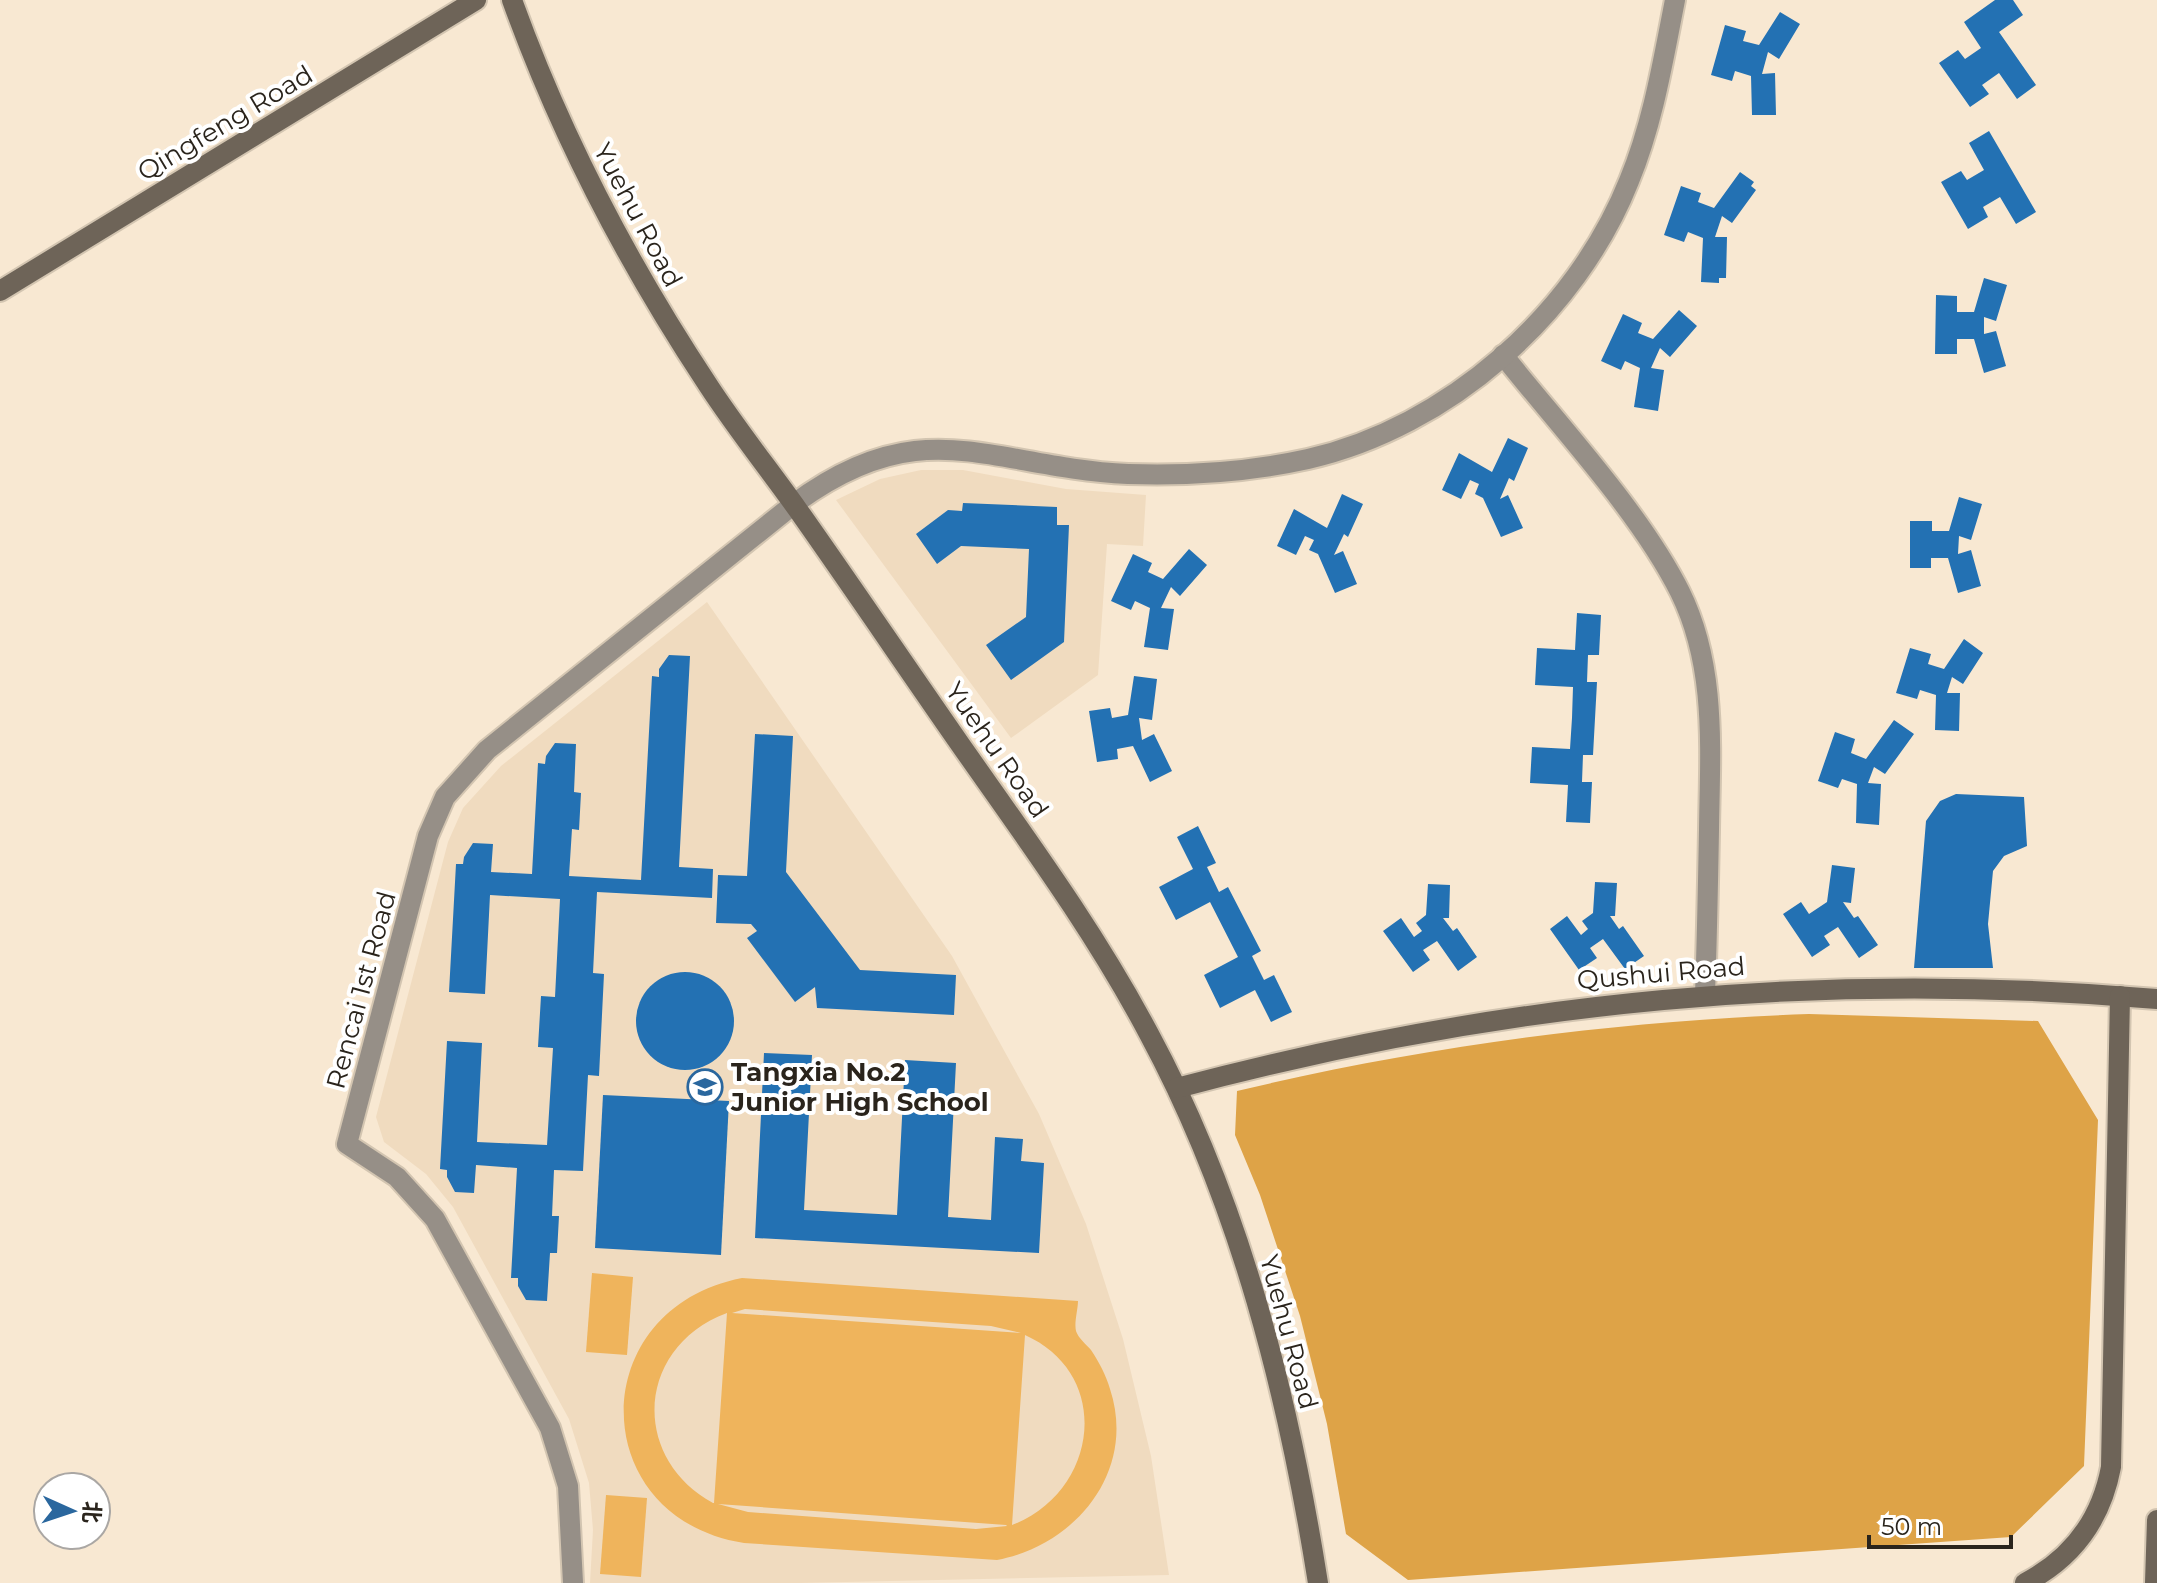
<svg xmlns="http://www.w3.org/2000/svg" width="2157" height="1583" font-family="Montserrat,'Noto Sans SC',sans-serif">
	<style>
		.built { fill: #f0dbbf }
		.green { fill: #efb45c; fill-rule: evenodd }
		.forest { fill: #dea347 }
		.building { fill: #2371b3 }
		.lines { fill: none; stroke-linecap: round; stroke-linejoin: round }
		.street-casing { stroke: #d3c5b1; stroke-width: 24 }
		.secondary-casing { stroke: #d3c5b1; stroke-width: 24 }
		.street { stroke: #968f87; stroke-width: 20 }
		.secondary { stroke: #6e6458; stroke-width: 20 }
		.labels { text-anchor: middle; stroke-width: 8; stroke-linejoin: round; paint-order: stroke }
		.street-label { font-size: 26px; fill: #2a241c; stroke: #fff }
		.poi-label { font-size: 26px; font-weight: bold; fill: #2a241c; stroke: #fff; text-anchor: start }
	</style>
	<rect width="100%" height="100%" fill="#f8e8d2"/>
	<!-- built -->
	<g class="built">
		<polygon points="921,470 963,470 1066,489 1146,495 1143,546 1107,544 1098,675 1011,738 836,500 880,479"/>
		<polygon points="707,602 952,956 1039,1114 1086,1224 1123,1339 1151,1456 1169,1575 799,1583 590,1583 593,1530 589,1483 569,1419 453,1207 426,1174 384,1142 376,1117 448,842 463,808 501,766"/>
	</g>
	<!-- green -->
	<g class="green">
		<polygon points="592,1273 633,1277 627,1355 586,1352"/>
		<path d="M742,1278L1078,1301C1078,1309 1074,1323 1076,1331C1078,1338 1087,1345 1091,1350C1099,1362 1106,1375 1110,1389C1137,1471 1076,1545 997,1560L744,1543C585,1518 583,1309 742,1278ZM745,1309L991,1326L1021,1333L732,1313ZM727,1313L714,1503H713C629,1457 637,1346 727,1313ZM1025,1335C1114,1375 1098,1492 1012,1525ZM718,1504L1006,1525L1007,1526L976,1529L748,1512Z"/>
		<polygon points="606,1495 647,1498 641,1577 600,1574"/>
	</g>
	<!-- forest -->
	<path class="forest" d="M1809,1014L2038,1021L2098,1120L2084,1466L2011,1537L1408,1580L1346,1534L1327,1424L1300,1316L1260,1195L1235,1135L1237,1091C1426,1046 1615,1021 1809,1014Z"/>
	<!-- building -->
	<g class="building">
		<polygon points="1995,0 2013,0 2023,15 1999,32 2036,85 2017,99 1999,73 1982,85 1989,94 1970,107 1939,63 1958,50 1965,59 1981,48 1964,22"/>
		<polygon points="1780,12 1800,24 1779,59 1768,52 1762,74 1775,73 1776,115 1752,115 1751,76 1735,71 1732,81 1711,75 1725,25 1746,31 1743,41 1759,45"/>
		<polygon points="1989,131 2036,212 2016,224 2000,197 1983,207 1988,217 1968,229 1941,182 1961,171 1967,180 1984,170 1969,143"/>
		<polygon points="1740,172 1754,182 1751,186 1756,190 1732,223 1722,216 1715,237 1727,237 1726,278 1719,278 1719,283 1701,282 1703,238 1688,232 1684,242 1664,235 1681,186 1701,193 1698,202 1714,208"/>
		<polygon points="1984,278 2007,285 1996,321 1984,317 1984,334 1996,331 2006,366 1984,373 1974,339 1957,339 1957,354 1935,354 1936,295 1957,296 1957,312 1974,312"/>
		<polygon points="1679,310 1697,326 1670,357 1660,348 1651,368 1664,370 1658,411 1634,407 1640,368 1625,361 1621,370 1601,361 1623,314 1642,323 1638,333 1653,339"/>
		<polygon points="1508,438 1528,448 1514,481 1509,478 1500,499 1508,495 1523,528 1501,537 1483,498 1475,494 1479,484 1470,480 1461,499 1442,490 1459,453 1492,472"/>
		<polygon points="1342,494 1363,504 1348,537 1344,534 1334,555 1343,551 1357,584 1335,593 1318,554 1309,550 1314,540 1305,536 1296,555 1277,546 1294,509 1327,528"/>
		<polygon points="1959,497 1982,504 1971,540 1959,536 1958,554 1971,550 1981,586 1958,593 1948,558 1931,558 1931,568 1910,568 1910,521 1932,521 1932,531 1949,531"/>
		<polygon points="963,503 1057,507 1057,525 1069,525 1064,642 1011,680 986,645 1026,617 1029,549 961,546 937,564 916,534 948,510 962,511"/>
		<polygon points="1189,549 1207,565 1180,596 1171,587 1161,608 1174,609 1168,650 1144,647 1150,608 1135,601 1131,610 1111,601 1133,554 1152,563 1148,572 1163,579"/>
		<polygon points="1577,613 1601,615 1599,655 1588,655 1587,682 1597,682 1593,755 1583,755 1582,782 1592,782 1590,823 1566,822 1568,785 1530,783 1532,747 1570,749 1572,718 1573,687 1535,685 1537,648 1575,650"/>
		<polygon points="1964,639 1983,653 1963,684 1952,677 1947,693 1960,693 1959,731 1935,730 1936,695 1920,690 1917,699 1896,693 1910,648 1931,654 1928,664 1944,669"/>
		<polygon points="669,655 690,656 679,867 713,869 712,898 597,892 593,973 604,974 599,1076 588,1075 583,1171 554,1170 552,1216 559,1216 557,1253 550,1253 547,1301 526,1300 518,1286 518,1278 511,1278 517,1168 476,1165 474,1193 455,1192 447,1177 447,1170 440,1169 447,1041 482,1043 477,1142 547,1145 553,1048 538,1047 541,996 555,997 560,899 490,895 485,994 449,992 456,864 463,864 464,857 473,843 493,844 491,872 532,874 538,763 545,764 546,756 555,743 576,744 574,792 581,793 579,830 572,829 569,876 641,880 652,676 659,677 659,669"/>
		<polygon points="1134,676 1157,679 1152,720 1139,718 1142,740 1154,734 1172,771 1150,782 1133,746 1117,749 1118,759 1097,762 1089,711 1110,708 1112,718 1128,715"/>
		<polygon points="1894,720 1914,734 1885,774 1874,767 1868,783 1881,784 1879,825 1856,823 1857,784 1842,779 1838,788 1818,781 1835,732 1855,739 1851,753 1866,759"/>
		<polygon points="755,734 793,736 786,872 860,970 956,975 954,1015 817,1008 815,987 795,1002 747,938 757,931 751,924 716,923 718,875 747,876"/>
		<polygon points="1956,794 2024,797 2027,846 2004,856 1993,871 1988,924 1993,968 1914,968 1926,821 1940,801"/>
		<polygon points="1198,826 1216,863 1207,867 1219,892 1228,887 1261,951 1252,956 1264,980 1274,975 1292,1012 1271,1022 1255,990 1220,1008 1204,975 1238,957 1210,902 1176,920 1159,887 1193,869 1177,837"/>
		<polygon points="1832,865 1855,868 1851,903 1843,902 1854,918 1858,916 1878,945 1859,958 1838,927 1824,936 1830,945 1812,957 1783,914 1801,902 1809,914 1827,902"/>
		<polygon points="1595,882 1617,883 1615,916 1610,916 1619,929 1623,926 1644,956 1625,969 1603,939 1590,948 1597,958 1579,970 1550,929 1567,916 1581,935 1588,929 1582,921 1593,913"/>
		<polygon points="1428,884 1450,885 1449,918 1443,918 1453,931 1457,928 1477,957 1458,971 1437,941 1423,950 1430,960 1413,972 1383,931 1401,918 1414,937 1422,931 1416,923 1426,915"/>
		<circle cx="685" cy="1021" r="49"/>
		<polygon points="764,1053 812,1055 804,1210 897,1215 905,1060 956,1063 948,1217 991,1220 995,1137 1023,1139 1021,1161 1044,1163 1039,1253 755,1238"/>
		<polygon points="603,1095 729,1101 721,1255 595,1248"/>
	</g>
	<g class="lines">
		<defs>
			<g id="street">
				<path d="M1503,355C1560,427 1640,512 1680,592C1717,667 1710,750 1709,830C1708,885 1707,939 1705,994"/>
				<path d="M573,1583L568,1486L550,1428L435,1219L397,1177L347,1144L428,836L445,797L487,750L794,504C923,408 989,467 1128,474C1188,476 1249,472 1308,459C1448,427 1576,314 1629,181C1653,123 1663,61 1675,0"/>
			</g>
			<g id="secondary">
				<path d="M512,0C561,136 628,264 708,385C736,428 768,468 798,510C853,588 907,668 962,747C1028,841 1095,932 1149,1034C1240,1203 1288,1394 1318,1583"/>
				<polyline points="0,291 476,0"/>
				<path d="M1177,1088C1503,1001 1821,970 2157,999"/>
				<path d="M2025,1583C2073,1558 2101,1520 2111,1467L2120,996"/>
				<polyline points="2155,1583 2157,1520"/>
			</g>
		</defs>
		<!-- street casing -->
		<use href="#street" class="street-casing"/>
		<!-- secondary casing -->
		<use href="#secondary" class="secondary-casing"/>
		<!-- street -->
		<use href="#street" class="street"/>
		<!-- secondary -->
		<use href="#secondary" class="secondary"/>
	</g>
	<!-- icons -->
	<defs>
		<symbol id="school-ring" viewBox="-11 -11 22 22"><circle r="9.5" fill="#fff" stroke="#2a679e" stroke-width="1.5"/><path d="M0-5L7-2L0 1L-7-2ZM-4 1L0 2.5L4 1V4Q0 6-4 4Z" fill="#2a679e"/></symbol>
	</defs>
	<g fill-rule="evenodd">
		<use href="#school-ring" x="685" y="1067" width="40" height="40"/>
	</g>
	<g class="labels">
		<!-- street labels -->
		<g class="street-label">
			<text transform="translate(225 123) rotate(-31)" y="9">Qingfeng Road</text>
			<text transform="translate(638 215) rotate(62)" y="9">Yuehu Road</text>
			<text transform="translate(997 750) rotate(55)" y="9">Yuehu Road</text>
			<text transform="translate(1661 973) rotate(-5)" y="9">Qushui Road</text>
			<text transform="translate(361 990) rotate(-75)" y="9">Rencai 1st Road</text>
			<text transform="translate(1289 1332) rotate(75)" y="9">Yuehu Road</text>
		</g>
		<!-- poi labels -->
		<g class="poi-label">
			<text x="731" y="1081">Tangxia No.2<tspan x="731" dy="30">Junior High School</tspan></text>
		</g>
	</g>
	<!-- north arrow -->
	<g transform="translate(72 1511) rotate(93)"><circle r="38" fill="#ffffff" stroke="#aaa7a4" stroke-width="2"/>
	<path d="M0-6L14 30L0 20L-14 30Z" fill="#2a679e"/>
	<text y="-12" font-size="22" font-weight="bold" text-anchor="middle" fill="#2a241c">北</text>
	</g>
	<!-- scale -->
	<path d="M1869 1535v12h142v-12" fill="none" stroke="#2a241c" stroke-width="4"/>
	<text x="1881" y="1535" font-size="24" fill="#2a241c" stroke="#ffffff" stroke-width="6" paint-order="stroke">50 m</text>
</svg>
